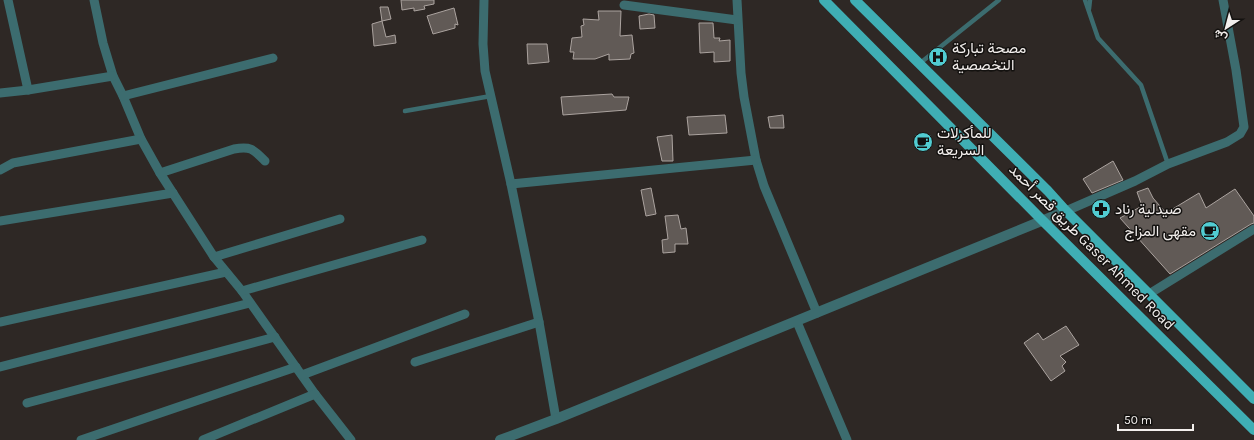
<svg xmlns="http://www.w3.org/2000/svg" width="1254" height="440" font-family="Karla,Vazirmatn,sans-serif">
	<style>
		.building { fill: #615a56; stroke: #aba39f }
		.lines { fill: none; stroke-linecap: round; stroke-linejoin: round }
		.service { stroke: #3c6c6f; stroke-width: 4.5 }
		.minor { stroke: #3c6c6f; stroke-width: 9 }
		.tertiary { stroke: #3c6c6f; stroke-width: 10 }
		.primary { stroke: #3faeb4; stroke-width: 10 }
		.labels { text-anchor: middle; stroke-width: 3; stroke-linejoin: round; paint-order: stroke }
		.poi-label { font-size: 15px; fill: #f3efed; stroke: #141210; text-anchor: start }
		.street-label { font-size: 15px; fill: #f3efed; stroke: #141210 }
	</style>
	<rect width="100%" height="100%" fill="#2e2825"/>
	<!-- building -->
	<g class="building">
		<polygon points="401,0 434,0 434,4 424,6 425,9 414,11 414,8 402,10"/>
		<polygon points="380,7 388,7 391,19 382,21"/>
		<polygon points="454,8 458,25 455,24 455,28 433,34 427,16"/>
		<polygon points="598,11 621,11 620,36 632,35 634,53 631,54 630,59 609,60 609,54 595,59 573,59 574,52 570,52 572,38 582,37 581,26 584,25 583,19 599,20"/>
		<polygon points="649,14 654,15 655,28 640,29 639,16"/>
		<polygon points="382,21 386,37 395,35 396,43 374,46 372,24"/>
		<polygon points="699,23 713,23 714,38 720,38 719,41 730,40 730,61 714,62 714,52 700,53"/>
		<polygon points="527,44 547,44 549,62 528,64"/>
		<polygon points="612,94 614,97 629,97 626,110 563,115 561,97"/>
		<polygon points="725,115 727,133 689,135 687,117"/>
		<polygon points="783,115 784,128 770,128 768,117"/>
		<polygon points="672,135 673,161 662,161 657,137"/>
		<polygon points="1113,161 1123,180 1092,193 1083,179"/>
		<polygon points="651,188 656,214 646,216 641,190"/>
		<polygon points="1148,188 1153,198 1166,213 1199,193 1206,208 1235,189 1254,216 1254,223 1251,224 1170,274 1120,218 1142,206 1137,192"/>
		<polygon points="678,215 681,229 686,228 688,244 675,244 675,252 663,253 662,240 668,239 665,216"/>
		<polygon points="1066,326 1079,345 1060,356 1066,362 1062,366 1065,371 1051,381 1024,343 1038,333 1043,340"/>
	</g>
	<g class="lines">
		<!-- service -->
		<g class="service">
			<polyline points="1085,0 1098,38 1141,85 1168,164"/>
			<polyline points="1089,9 1090,0"/>
			<polyline points="919,64 999,0"/>
			<polyline points="405,111 491,96"/>
		</g>
		<!-- minor -->
		<g class="minor">
			<polyline points="8,0 28,90"/>
			<polyline points="94,0 103,43 113,76 123,96 141,139 160,173 214,257 242,291 315,394 351,440"/>
			<polyline points="484,0 483,44 485,71 511,184 539,322 556,419"/>
			<polyline points="737,0 741,73 744,97 756,160 764,186 817,313"/>
			<polyline points="624,5 737,20"/>
			<polyline points="0,93 28,90 113,76"/>
			<polyline points="123,96 273,58"/>
			<polyline points="0,170 13,163 141,139"/>
			<path d="M160,173L234,149C251,146 253,149 265,161"/>
			<polyline points="511,184 756,160"/>
			<polyline points="1066,211 1135,181 1168,164 1227,142 1240,134 1244,127 1236,70 1223,0"/>
			<polyline points="0,221 173,193"/>
			<polyline points="214,257 340,219"/>
			<polyline points="242,291 422,240"/>
			<polyline points="1149,294 1254,229"/>
			<polyline points="0,322 226,272"/>
			<polyline points="797,322 847,440"/>
			<polyline points="415,362 539,322"/>
			<polyline points="0,367 250,303"/>
			<polyline points="302,375 465,314"/>
			<polyline points="27,403 275,337"/>
			<polyline points="81,440 296,367"/>
			<polyline points="203,440 315,394"/>
		</g>
		<!-- tertiary -->
		<polyline class="tertiary" points="500,440 556,419 1066,211"/>
		<!-- primary -->
		<g class="primary">
			<polyline points="824,0 1042,220 1254,430"/>
			<polyline points="855,0 1048,191 1066,211 1254,399"/>
		</g>
	</g>
	<!-- icons -->
	<defs>
		<symbol id="hospital-disc" viewBox="-11 -11 22 22"><circle r="9.5" fill="#51ccd2" stroke="#141210"/><path d="M-5-5h3v3.5h4V-5h3V5h-3V1.5h-4V5h-3Z" fill="#111"/></symbol>
		<symbol id="cafe-disc" viewBox="-11 -11 22 22"><circle r="9.5" fill="#51ccd2" stroke="#141210"/><path d="M-5.5-4.5H6V0H3Q3 3.5 0 3.5H-2.5Q-5.5 3.5-5.5 0ZM3-3.2v2h1.7v-2ZM-6 4.5H4V6H-6Z" fill="#111"/></symbol>
		<symbol id="pharmacy-disc" viewBox="-11 -11 22 22"><circle r="9.5" fill="#51ccd2" stroke="#141210"/><path d="M-2-6h4v4h4v4h-4v4h-4v-4h-4v-4h4Z" fill="#111"/></symbol>
	</defs>
	<g fill-rule="evenodd">
		<use href="#hospital-disc" x="927" y="46" width="22" height="22"/>
		<use href="#cafe-disc" x="912" y="131" width="22" height="22"/>
		<use href="#pharmacy-disc" x="1090" y="198" width="22" height="22"/>
		<use href="#cafe-disc" x="1199" y="220" width="22" height="22"/>
	</g>
	<g class="labels">
		<!-- poi labels -->
		<g class="poi-label">
			<text x="952" y="53">مصحة تباركة<tspan x="952" dy="17">التخصصية</tspan></text>
			<text x="937" y="138">للمأكرلات<tspan x="937" dy="17">السريعة</tspan></text>
			<text x="1115" y="214">صيدلية رناد</text>
			<text x="1196" y="236" text-anchor="end">مقهى المزاج</text>
		</g>
		<!-- street labels -->
		<g class="street-label">
			<text transform="translate(1092 247) rotate(45)" y="5">طريق قصر أحمد Gaser Ahmed Road</text>
		</g>
	</g>
	<!-- north arrow -->
	<g transform="translate(1226 28) rotate(216)" stroke="#141210" stroke-width="3" paint-order="stroke">
	<path d="M0-3L7 15L0 10L-7 15Z" fill="#f3efed"/>
	<text y="-6" font-size="11" font-weight="bold" text-anchor="middle" fill="#f3efed">ش</text>
	</g>
	<!-- scale -->
	<path d="M1118 424v6h75v-6" fill="none" stroke="#f3efed" stroke-width="2"/>
	<text x="1124" y="424" font-size="12" fill="#f3efed" stroke="#141210" stroke-width="3" paint-order="stroke">50 m</text>
</svg>
